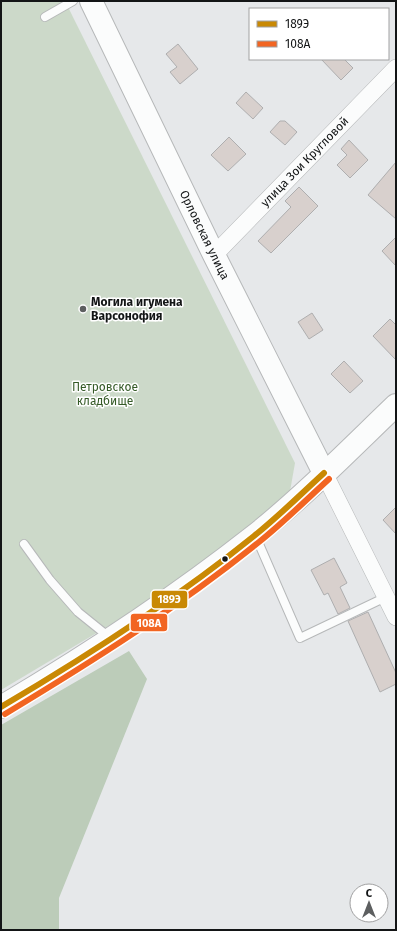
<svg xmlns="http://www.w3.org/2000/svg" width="397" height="931" font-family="'Fira Sans',sans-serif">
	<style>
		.green { fill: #ccd9c9 }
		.forest { fill: #bcccb9 }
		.building { fill: #d8d0cd; stroke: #aeaeaf }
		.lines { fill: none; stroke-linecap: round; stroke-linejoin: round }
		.lane-casing { stroke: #b6b8b9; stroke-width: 10 }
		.street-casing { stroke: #b6b8b9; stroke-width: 18 }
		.secondary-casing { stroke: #b6b8b9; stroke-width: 24 }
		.lane { stroke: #fbfcfc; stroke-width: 8 }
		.street { stroke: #fbfcfc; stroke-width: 17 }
		.secondary { stroke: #fbfcfc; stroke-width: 22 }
		.bus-1-casing { stroke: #fff; stroke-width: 9 }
		.bus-2-casing { stroke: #fff; stroke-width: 9 }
		.bus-1 { stroke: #c98904; stroke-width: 6 }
		.bus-2 { stroke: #f26522; stroke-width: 6 }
		.poi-dot { fill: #5d5f60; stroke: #fff; stroke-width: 1.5 }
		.bus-dot { fill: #131516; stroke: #fff; stroke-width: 1.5 }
		.labels { text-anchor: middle; stroke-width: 3; stroke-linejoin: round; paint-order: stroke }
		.street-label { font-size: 12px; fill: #131516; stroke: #fff }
		.poi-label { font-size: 12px; font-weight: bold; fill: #131516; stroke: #fff; text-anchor: start }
		.park-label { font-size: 12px; fill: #365b28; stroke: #fff }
		.line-badge { stroke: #fff; stroke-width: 1.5 }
		.badge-label { font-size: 11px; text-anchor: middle; font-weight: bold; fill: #fff }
	</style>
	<rect width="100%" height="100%" fill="#e6e8ea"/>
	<!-- green -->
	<polygon class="green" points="1,1 65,1 295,463 289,497 167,591 1,690"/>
	<!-- forest -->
	<polygon class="forest" points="129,651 147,679 59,898 59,930 1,930 1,725"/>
	<!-- building -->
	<g class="building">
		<polygon points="178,44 198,69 180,84 170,72 177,67 166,54"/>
		<polygon points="321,59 344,59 353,68 341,80"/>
		<polygon points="246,92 263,108 253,119 236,103"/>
		<polygon points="280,121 285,121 297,132 285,145 270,132"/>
		<polygon points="229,137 246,154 228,171 211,155"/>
		<polygon points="349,140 368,160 350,178 337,165 347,155 341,149"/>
		<polygon points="396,162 396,219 368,195"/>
		<polygon points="299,187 318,206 271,253 258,241 291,207 285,201"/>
		<polygon points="396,237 396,266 382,251"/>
		<polygon points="312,313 323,330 309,339 298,322"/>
		<polygon points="390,319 396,325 396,360 373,336"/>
		<polygon points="344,361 363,381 350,393 331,374"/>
		<polygon points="396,507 396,534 383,520"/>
		<polygon points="334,558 347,583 340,587 350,608 338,614 328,593 324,595 311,570"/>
		<polygon points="368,612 396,673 396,684 380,692 348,621"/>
	</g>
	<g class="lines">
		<defs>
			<g id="lane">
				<polyline points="45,17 73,1"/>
				<polyline points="256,537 300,638 386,597"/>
				<polyline points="24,544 50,580 78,612 109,637"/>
			</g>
			<g id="street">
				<path id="s1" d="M214,255L396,68"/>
				<polyline points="324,473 396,617"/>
			</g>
			<g id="secondary">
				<path id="s2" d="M91,1L214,255L324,473"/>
				<path d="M1,707C89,655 174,599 254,536C304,496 350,449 396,405"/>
			</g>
		</defs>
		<!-- lane casing -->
		<use href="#lane" class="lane-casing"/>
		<!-- street casing -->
		<use href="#street" class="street-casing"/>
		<!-- secondary casing -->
		<use href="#secondary" class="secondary-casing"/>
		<!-- lane -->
		<use href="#lane" class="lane"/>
		<!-- street -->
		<use href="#street" class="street"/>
		<!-- secondary -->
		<use href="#secondary" class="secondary"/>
		<defs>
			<path id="bus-1" d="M1,707C89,655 175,600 254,536C279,516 301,494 324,473"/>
			<path id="bus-2" d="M5,714C93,661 180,606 259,542C284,522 306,500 329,479"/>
		</defs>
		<!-- bus-1 casing -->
		<use href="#bus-1" class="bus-1-casing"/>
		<!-- bus-2 casing -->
		<use href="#bus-2" class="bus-2-casing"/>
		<!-- bus-1 -->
		<use href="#bus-1" class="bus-1"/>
		<!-- bus-2 -->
		<use href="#bus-2" class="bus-2"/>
	</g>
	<!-- markers -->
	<circle class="poi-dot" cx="83" cy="309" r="4"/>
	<circle class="bus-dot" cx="225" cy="559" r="3.5"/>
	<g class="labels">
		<!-- street labels -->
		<g class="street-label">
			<text dy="4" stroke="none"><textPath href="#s1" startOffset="130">улица Зои Кругловой</textPath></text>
			<text dy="4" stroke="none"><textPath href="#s2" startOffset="260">Орловская улица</textPath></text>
		</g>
		<!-- poi labels -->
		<g class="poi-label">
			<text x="91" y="306">Могила игумена<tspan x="91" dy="14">Варсонофия</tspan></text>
		</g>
		<!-- park labels -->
		<g class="park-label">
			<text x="105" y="391">Петровское<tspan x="105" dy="14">кладбище</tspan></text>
		</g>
	</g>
	<g class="line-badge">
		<rect x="151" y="590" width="37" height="19" rx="4" fill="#c98904"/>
		<rect x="130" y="613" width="38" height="19" rx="4" fill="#f26522"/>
	</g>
	<g class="badge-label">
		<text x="169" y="603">189Э</text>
		<text x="149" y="627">108А</text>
	</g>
	<!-- border -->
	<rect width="397" height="931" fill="none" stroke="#131516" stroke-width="4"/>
	<!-- legend -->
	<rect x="249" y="8" width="140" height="52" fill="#ffffff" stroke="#a1a1a2"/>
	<rect x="257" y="21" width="20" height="6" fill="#c98904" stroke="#a1a1a2"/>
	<text x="285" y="28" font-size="12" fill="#131516">189Э</text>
	<rect x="257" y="41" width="20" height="6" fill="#f26522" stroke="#a1a1a2"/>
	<text x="285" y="48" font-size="12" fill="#131516">108А</text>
	<!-- north arrow -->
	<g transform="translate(369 903)"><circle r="19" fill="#ffffff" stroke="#a1a1a2"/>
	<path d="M0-3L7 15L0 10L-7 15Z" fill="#5d5f60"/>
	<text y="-6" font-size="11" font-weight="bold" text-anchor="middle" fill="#131516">С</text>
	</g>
</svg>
